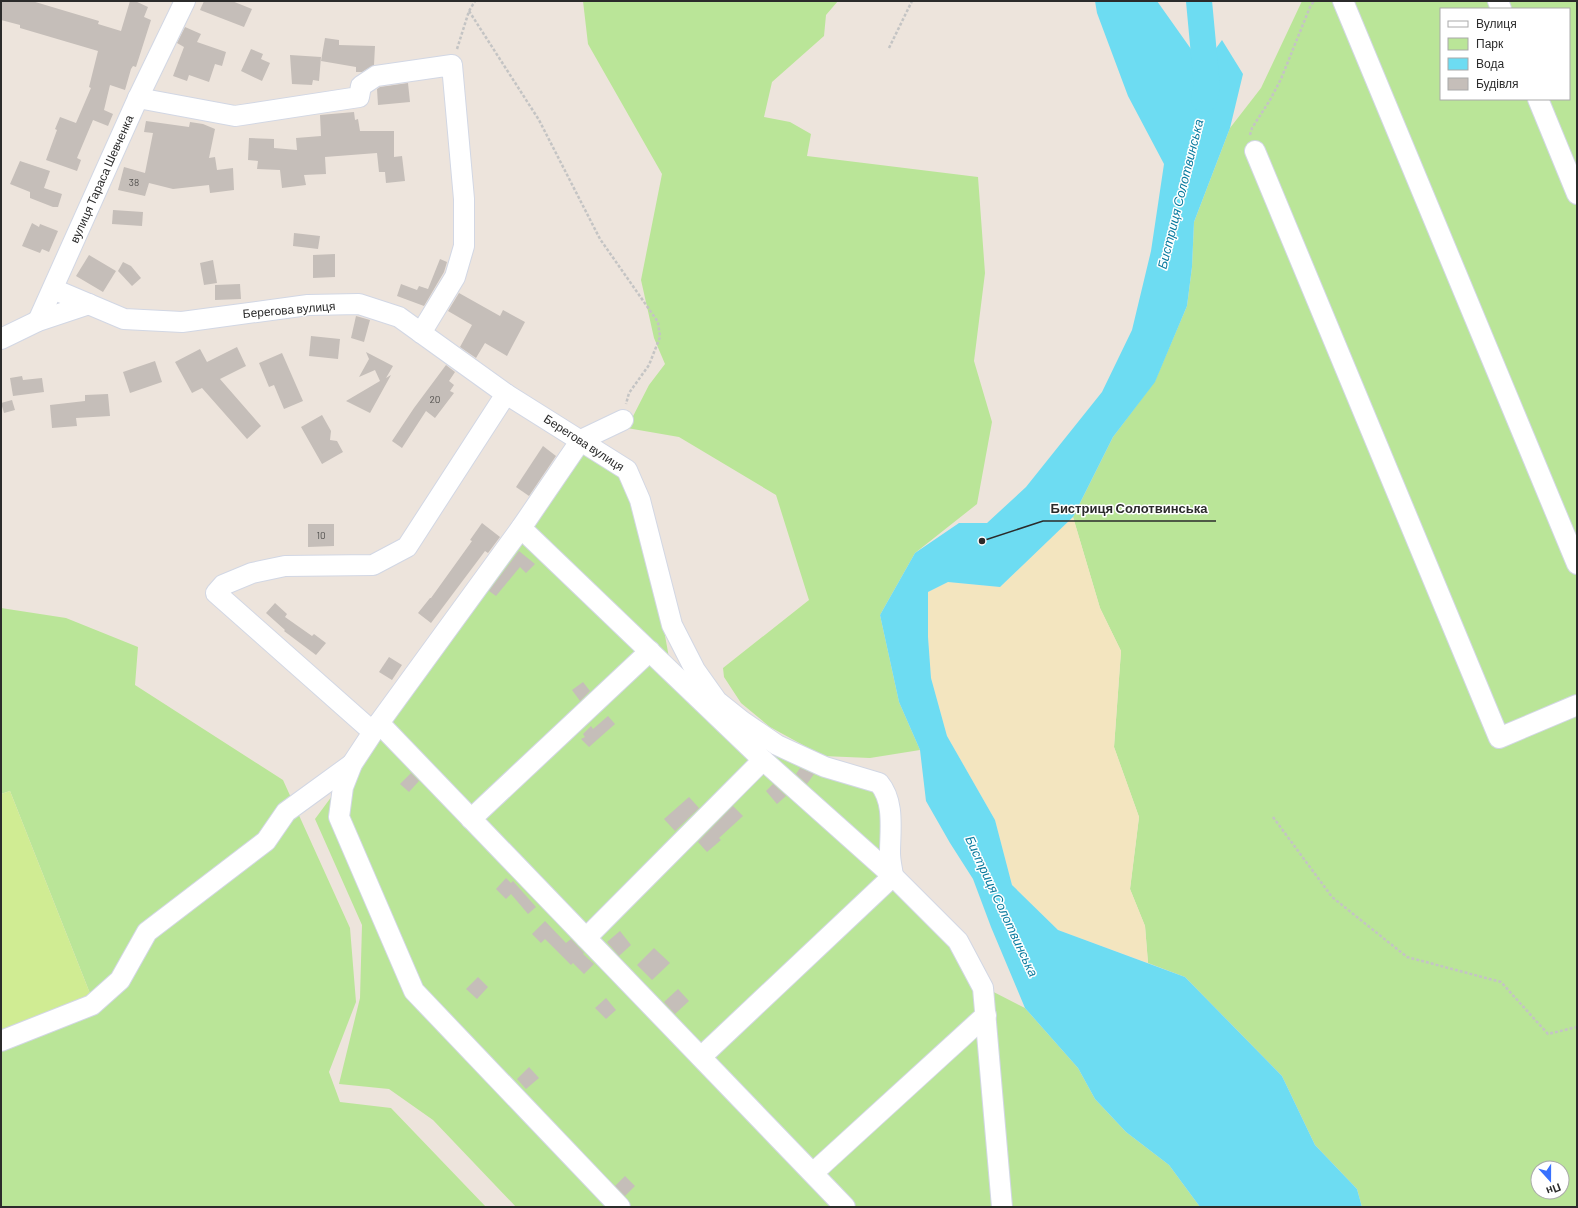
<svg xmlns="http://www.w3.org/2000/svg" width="1578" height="1208" font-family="Barlow,sans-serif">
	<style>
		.green { fill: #bae598; fill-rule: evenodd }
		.sand { fill: #f3e5bf }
		.pitch { fill: #d0ec93 }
		.water { fill: #6ddcf2 }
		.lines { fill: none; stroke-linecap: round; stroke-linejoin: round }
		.river { stroke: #6ddcf2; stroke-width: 26 }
		.building { fill: #c5beb9 }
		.minor-casing { stroke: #d2d7e4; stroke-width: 22 }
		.path { stroke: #c4c4c4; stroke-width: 2.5; stroke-dasharray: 3 2; stroke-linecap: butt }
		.minor { stroke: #fff; stroke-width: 20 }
		.labels { text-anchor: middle; stroke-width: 3; stroke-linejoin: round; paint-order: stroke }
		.number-label { font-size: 10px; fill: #52504e }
		.street-label { font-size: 12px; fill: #2b2b2b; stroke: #fff }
		.water-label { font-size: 13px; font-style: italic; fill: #0a7b9f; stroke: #fff }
		.leader { fill: none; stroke: #2b2b2b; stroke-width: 1.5 }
		.callout-dot { fill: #2b2b2b; stroke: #fff; stroke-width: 1.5 }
		.callout-label { font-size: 13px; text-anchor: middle; font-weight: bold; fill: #2b2b2b; stroke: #fff; stroke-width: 3; stroke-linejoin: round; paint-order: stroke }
	</style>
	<rect width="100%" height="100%" fill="#ede4dc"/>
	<!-- green -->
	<g class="green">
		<polygon points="583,1 838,1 826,15 824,36 772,82 764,117 790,122 811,134 807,156 978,177 985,273 974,361 992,422 977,504 915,553 880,615 899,702 920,750 870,758 823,756 770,727 741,703 724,677 723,668 809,600 776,495 679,437 627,428 649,385 665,364 654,338 641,280 662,174 588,44"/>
		<path d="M1302,1H1577V1207H1362L1357,1189L1315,1145L1282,1076L1185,977L1148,963L1145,926L1130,889L1139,817L1114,747L1121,651L1100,608L1073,517L1113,437L1155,381L1187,306L1192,267L1194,222L1230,128L1261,88ZM1441,9H1569V99H1441ZM1538,1168H1562V1192H1538Z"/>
		<polygon points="584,445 625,472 657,591 673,680 717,724 760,774 746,733 875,787 887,814 887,857 950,934 980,985 1025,1008 1078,1068 1095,1099 1126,1132 1169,1165 1200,1207 516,1207 433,1120 389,1089 339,1084 360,998 362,925 315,819 363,754"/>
		<polygon points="1,608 66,618 138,647 135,685 283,780 350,928 356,1002 329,1072 340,1102 391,1108 486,1207 1,1207 1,1031 91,996 10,791 1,794"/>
	</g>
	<!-- sand -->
	<polygon class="sand" points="1073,517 1100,608 1121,651 1114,747 1139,817 1130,889 1145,926 1148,963 1058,930 1012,885 995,820 947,736 931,678 928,637 928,592 948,582 1000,587"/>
	<!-- pitch -->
	<polygon class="pitch" points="10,791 91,996 1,1031 1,794"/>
	<!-- water -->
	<polygon class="water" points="1095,1 1157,1 1203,66 1222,40 1243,74 1230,128 1194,222 1192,267 1187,306 1155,382 1113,437 1073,517 1000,587 948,582 928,592 928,637 931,678 947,736 995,820 1012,885 1058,930 1185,977 1282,1076 1315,1145 1357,1189 1362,1207 1200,1207 1169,1165 1126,1132 1095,1099 1078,1068 1025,1008 991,927 973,879 950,843 926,801 920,750 899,702 880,615 915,553 959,523 987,523 1026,487 1102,392 1132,330 1151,251 1164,164 1128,96 1097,13"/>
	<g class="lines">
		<!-- river -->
		<polyline class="river" points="1199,1 1207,87 1204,99"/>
	</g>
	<!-- building -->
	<g class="building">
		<polygon points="1,1 32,1 99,21 98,24 121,31 130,1 135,1 148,7 144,17 151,20 136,67 133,66 131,69 125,90 110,85 104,110 113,114 108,126 93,120 77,158 81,160 77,171 46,160 57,130 55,129 60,117 76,123 91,88 89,87 98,51 20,28 20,25 1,20"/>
		<polygon points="204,1 232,1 252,9 244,27 200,10"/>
		<polygon points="185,27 201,34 197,42 226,52 222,66 215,64 209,82 189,75 187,81 173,76 184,47 177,43"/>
		<polygon points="325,38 339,40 339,45 375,46 374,65 362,72 356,72 356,67 321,61"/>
		<polygon points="251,49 263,54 261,59 270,63 262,81 241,71"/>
		<polygon points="290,55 321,57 319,81 313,80 312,85 292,84"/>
		<polygon points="408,83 410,102 378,105 377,89 380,87"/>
		<polygon points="354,112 355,120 358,119 360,131 394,131 394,157 402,156 405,181 386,183 385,172 379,172 377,153 325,157 326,174 304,175 306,185 282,188 280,170 257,169 258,161 248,160 249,138 274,139 274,148 297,150 296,138 321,136 320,115"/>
		<polygon points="146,121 189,127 190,122 203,124 215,129 209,158 215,157 217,170 233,168 234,190 210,193 209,185 173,189 149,183 145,196 118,190 124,167 145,173 153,133 144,132"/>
		<polygon points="20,161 50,171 44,188 62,194 58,207 53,207 30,198 30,192 10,184"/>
		<polygon points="113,210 143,212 142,226 112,224"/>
		<polygon points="32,223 39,227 40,224 58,231 49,252 42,249 40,253 22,246"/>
		<polygon points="294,233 320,236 318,249 293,246"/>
		<polygon points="335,254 335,277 313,278 313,255"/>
		<polygon points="89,255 116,271 103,292 76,276"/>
		<polygon points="440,259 447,262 444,272 424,306 397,296 401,284 417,290 419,286 428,289"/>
		<polygon points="213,260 217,283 204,285 200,263"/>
		<polygon points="123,262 131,266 141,278 132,286 118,271"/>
		<polygon points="240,284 241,299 215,300 215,285"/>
		<polygon points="459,293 500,316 503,310 525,322 507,356 485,343 476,358 460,347 472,325 448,311"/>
		<polygon points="356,316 370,320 364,342 351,338"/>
		<polygon points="311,336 340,339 338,359 309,356"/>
		<polygon points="237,347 246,366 220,379 261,426 247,439 202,388 192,393 175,362 200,349 207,362"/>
		<polygon points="366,352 393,366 386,378 391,375 370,413 346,401 380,381 375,370 359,377 369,359"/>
		<polygon points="282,353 303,401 284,409 274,385 269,387 259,363"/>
		<polygon points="155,361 162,382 130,393 123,372"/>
		<polygon points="446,365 455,372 449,381 454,385 450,391 454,393 435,418 426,411 402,448 392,441 414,408"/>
		<polygon points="22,376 23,380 42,378 44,392 13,396 10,378"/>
		<polygon points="108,394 110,416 76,418 77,426 52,428 50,405 85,401 85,395"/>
		<polygon points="12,400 15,410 4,413 1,403"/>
		<polygon points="322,415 331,431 330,440 337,441 343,452 322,464 301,427"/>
		<polygon points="543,446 556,456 529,496 516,487"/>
		<polygon points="482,523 500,537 488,553 485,551 431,623 418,613 430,598 431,598 472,541 470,540"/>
		<polygon points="308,524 334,524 334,546 308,547"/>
		<polygon points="519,551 535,564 526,573 520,567 496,596 489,591"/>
		<polygon points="275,603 287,614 285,617 312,636 314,634 326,643 316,655 284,631 285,630 266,613"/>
		<polygon points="389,657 402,665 392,680 379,672"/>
		<polygon points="583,682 590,691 580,701 572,690"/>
		<polygon points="608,716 615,724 589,747 581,739 585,737 583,734 591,726 593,729"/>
		<polygon points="800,768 814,774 807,784 796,774"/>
		<polygon points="411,773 419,781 409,792 400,784"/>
		<polygon points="773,784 786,796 777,804 766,791"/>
		<polygon points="689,797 699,808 675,831 664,819"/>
		<polygon points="733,806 743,816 719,838 721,840 707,852 698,842"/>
		<polygon points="506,878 511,883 513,881 536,907 528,914 511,894 506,899 496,889"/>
		<polygon points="545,921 566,943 571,939 584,953 583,954 594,964 584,974 573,963 571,965 545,939 541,943 532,934"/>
		<polygon points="620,931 631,945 619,956 607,942"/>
		<polygon points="654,948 670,963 652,980 637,965"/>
		<polygon points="478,977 488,987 477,999 466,989"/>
		<polygon points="678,989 689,1001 675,1014 664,1002"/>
		<polygon points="606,998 616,1010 606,1019 595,1008"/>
		<polygon points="529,1067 539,1078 526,1089 517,1079"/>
		<polygon points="625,1176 635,1186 625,1196 615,1186"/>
	</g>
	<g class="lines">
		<defs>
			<g id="minor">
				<polyline points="1343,1 1577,564"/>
				<polyline points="1498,1 1501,9"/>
				<polyline points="138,98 235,116 359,97 361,86 376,76 452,65 464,199 464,246 455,277 421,333"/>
				<polyline points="1538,99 1577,194"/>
				<polyline points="1255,151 1499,738 1577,705"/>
				<path d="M53,289L124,319L182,322L308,305L359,304L399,317L506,394L627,470L640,500L672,625L695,670L717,701L742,721L777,745L825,767L879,783C895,802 890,830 890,853C890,861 892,868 893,876L701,1057"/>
				<polyline points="38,321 138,98 185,1"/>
				<polyline points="1,339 38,321 89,304"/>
				<polyline points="521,528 763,760 893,876 958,941 983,988 1002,1207"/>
				<polyline points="379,723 845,1207"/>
				<polyline points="373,732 216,593 223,585 252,573 285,566 373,565 407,547 506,394"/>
				<polyline points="471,819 650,651"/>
				<polyline points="586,938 763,760"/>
				<polyline points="1,1041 92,1005 120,980 147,932 266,841 286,812 352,764"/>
				<polyline points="813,1173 986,1015"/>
				<polyline points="620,1207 414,991 339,817 343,787 352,764 379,723 521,528 581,440 623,420"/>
			</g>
		</defs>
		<!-- minor casing -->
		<use href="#minor" class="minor-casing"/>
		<!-- path -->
		<g class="path">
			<polyline points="469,11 539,120 600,239 658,322 660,337 649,365 629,393 626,404"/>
			<polyline points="889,48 912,1"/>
			<polyline points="457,49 469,11 475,1"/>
			<polyline points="1250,135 1252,128 1270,100 1281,79 1310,7 1314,1"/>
			<polyline points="1273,817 1332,897 1407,957 1501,982 1548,1034 1577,1027"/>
		</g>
		<!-- minor -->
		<use href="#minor" class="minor"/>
	</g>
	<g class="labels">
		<!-- number labels -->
		<g class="number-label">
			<text x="134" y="186">38</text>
			<text x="435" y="403">20</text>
			<text x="321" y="539">10</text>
		</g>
		<!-- street labels -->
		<g class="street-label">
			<text transform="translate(102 179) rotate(-66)" y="4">вулиця Тараса Шевченка</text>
			<text transform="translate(289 310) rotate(-5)" y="4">Берегова вулиця</text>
			<text transform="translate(584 443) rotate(33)" y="4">Берегова вулиця</text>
		</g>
		<!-- water labels -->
		<g class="water-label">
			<text transform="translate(1180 194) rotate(-76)" y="5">Бистриця Солотвинська</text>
			<text transform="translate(1002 906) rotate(65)" y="5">Бистриця Солотвинська</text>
		</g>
	</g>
	<!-- callouts -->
	<path class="leader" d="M982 541L1043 521H1216"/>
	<circle class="callout-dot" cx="982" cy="541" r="4"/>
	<g class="callout-label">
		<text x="1129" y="513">Бистриця Солотвинська</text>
	</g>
	<!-- border -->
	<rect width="1578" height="1208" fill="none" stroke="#2b2b2b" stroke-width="4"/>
	<!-- legend -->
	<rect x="1440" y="8" width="130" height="92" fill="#ffffff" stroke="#aaaaaa"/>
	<rect x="1448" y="21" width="20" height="6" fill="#ffffff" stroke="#aaaaaa"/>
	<text x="1476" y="28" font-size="12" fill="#2b2b2b">Вулиця</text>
	<rect x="1448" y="38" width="20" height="12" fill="#bae598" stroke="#aaaaaa"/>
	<text x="1476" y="48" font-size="12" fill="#2b2b2b">Парк</text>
	<rect x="1448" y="58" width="20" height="12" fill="#6ddcf2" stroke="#aaaaaa"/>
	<text x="1476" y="68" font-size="12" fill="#2b2b2b">Вода</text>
	<rect x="1448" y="78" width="20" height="12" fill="#c5beb9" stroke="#aaaaaa"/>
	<text x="1476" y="88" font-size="12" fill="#2b2b2b">Будівля</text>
	<!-- north arrow -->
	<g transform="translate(1550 1180) rotate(159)"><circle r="19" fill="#ffffff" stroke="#aaaaaa"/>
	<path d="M0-3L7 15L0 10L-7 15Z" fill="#3871fe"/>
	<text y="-6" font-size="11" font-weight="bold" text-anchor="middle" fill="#2b2b2b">Пн</text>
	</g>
</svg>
